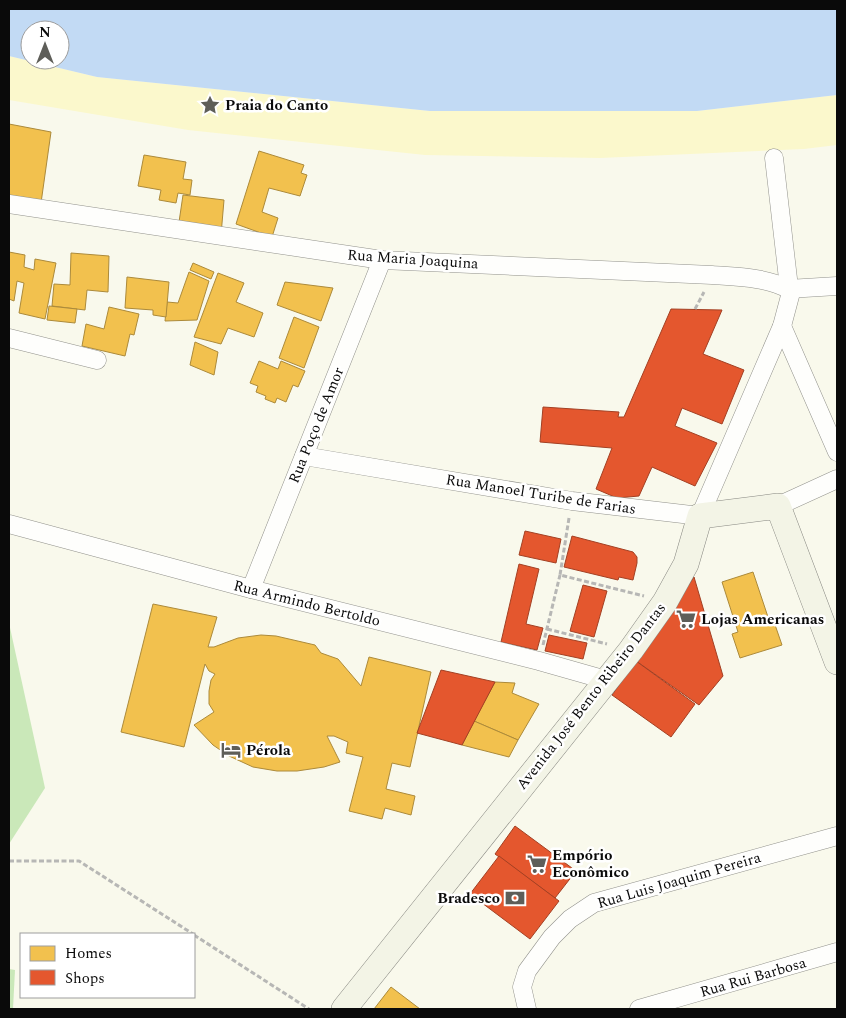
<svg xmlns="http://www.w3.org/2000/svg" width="846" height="1018" font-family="Spectral,serif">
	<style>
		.forest { fill: #cae8b9 }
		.sand { fill: #fbf8cc }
		.water { fill: #c2daf4; fill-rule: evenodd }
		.homes { fill: #f2c14e; stroke: #ac8a3a }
		.shops { fill: #e4572e; stroke: #a34023 }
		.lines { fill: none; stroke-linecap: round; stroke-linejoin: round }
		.street-casing { stroke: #92928c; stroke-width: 19 }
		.secondary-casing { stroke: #888882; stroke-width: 26 }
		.path { stroke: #b7b7b5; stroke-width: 3; stroke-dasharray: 5 2.5; stroke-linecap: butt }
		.street { stroke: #fefefc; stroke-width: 18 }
		.secondary { stroke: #f3f4e6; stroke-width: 25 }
		.labels { text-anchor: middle; stroke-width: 5; stroke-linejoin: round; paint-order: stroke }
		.poi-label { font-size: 15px; font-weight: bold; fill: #0a0a0a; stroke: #fff; text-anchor: start }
		.street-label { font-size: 15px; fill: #0a0a0a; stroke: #fff }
	</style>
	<rect width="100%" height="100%" fill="#f9f9ec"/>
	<!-- forest -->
	<g class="forest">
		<polygon points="9,623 45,788 9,844"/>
		<polygon points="9,969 15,970 13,1009 9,1009"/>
	</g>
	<!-- sand -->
	<polygon class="sand" points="9,56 97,77 430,111 697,111 837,95 837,145 804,149 600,158 425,155 188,130 9,100"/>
	<!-- water -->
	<path class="water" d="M9,9H837V95L697,111H430L97,77L9,56ZM30,30H60V60H30Z"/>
	<!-- homes -->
	<g class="homes">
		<polygon points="9,124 51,132 41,203 9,196"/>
		<polygon points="259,151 304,165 301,173 307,175 300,196 269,188 262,212 278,218 272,237 236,224"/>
		<polygon points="144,155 186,162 183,179 192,180 190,195 178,193 176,203 159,200 161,190 138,186"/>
		<polygon points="183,195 224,200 221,235 179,222"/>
		<polygon points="9,252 25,255 24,267 34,270 35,259 56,263 45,319 19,313 24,283 17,281 14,301 9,299"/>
		<polygon points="71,253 109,256 108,292 87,290 85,310 52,306 54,284 70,285"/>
		<polygon points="193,263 214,272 211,279 190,270"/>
		<polygon points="189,272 209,281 197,320 165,321 167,302 178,303"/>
		<polygon points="218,273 244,283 236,302 263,313 254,337 228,328 221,344 194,337"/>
		<polygon points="127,277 169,282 166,317 153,315 153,310 125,308"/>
		<polygon points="285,282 333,288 321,321 277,305"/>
		<polygon points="49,306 77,309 75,323 47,320"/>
		<polygon points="109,307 139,314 134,335 130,334 125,356 82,346 86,324 104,329"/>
		<polygon points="294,317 319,327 304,368 279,358"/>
		<polygon points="195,342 218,352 214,375 190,365"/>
		<polygon points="259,361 278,369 281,361 305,371 298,387 293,385 286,402 277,398 275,403 265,399 266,396 256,392 258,386 250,383"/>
		<polygon points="753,572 769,620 773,619 782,645 740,658 732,634 738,632 722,582"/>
		<polygon points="153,604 217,617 208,647 214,647 238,638 261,635 276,636 315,645 321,653 338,659 361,686 369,657 431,672 410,767 392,763 386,789 415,796 411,815 385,808 382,819 349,811 363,757 346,753 348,742 334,736 327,736 340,762 324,767 297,771 277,771 253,767 229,756 213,745 194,725 214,712 209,704 209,691 211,680 215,674 209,671 205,664 184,747 121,732"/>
		<polygon points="495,682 515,683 512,693 539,704 518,740 474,721"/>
		<polygon points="474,721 518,740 509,757 462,745"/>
		<polygon points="391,987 420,1009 374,1009"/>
	</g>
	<!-- shops -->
	<g class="shops">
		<polygon points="671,309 722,310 703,354 744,370 722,424 682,408 675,426 717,443 695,486 652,467 639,496 617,498 596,489 612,448 540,442 543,407 619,412 618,417 624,417"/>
		<polygon points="525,531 561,539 556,563 519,555"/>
		<polygon points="572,536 633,552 637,557 637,563 633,580 619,577 618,580 564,567"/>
		<polygon points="519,564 539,569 526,624 543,628 537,650 501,642"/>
		<polygon points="694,577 723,676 699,705 636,661"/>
		<polygon points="583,585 607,591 594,637 570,631"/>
		<polygon points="549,635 587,643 583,659 545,651"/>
		<polygon points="636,661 695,704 671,737 612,695"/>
		<polygon points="441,670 495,682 462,745 417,733"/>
		<polygon points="515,826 576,871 555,898 495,854"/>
		<polygon points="499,856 559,901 530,939 470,894"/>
	</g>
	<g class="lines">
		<defs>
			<g id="street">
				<path d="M9,204L382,260L712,275C737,277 765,277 788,289"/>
				<polyline points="788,289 837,286"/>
				<polyline points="782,326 837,452"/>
				<polyline points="9,338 97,360"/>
				<polyline points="304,456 572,501 700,516 782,326 790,296 774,158"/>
				<polyline points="778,506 837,479"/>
				<polyline points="9,524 251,589 539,661 606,680"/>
				<polyline points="251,589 382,260"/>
				<polyline points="527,1009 522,987 527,971 552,937 570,919 594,903 837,836"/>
				<polyline points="639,1009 837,952"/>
			</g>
			<polyline id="secondary" points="344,1009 631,650 665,602 686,564 700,516 778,506 837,662"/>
		</defs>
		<!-- street casing -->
		<use href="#street" class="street-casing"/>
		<!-- secondary casing -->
		<use href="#secondary" class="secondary-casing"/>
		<!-- path -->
		<g class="path">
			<polyline points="695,309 704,292"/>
			<polyline points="569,518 560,575 644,596"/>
			<polyline points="547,629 607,644"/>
			<polyline points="543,645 560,575"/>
			<polyline points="9,861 79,861 193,934"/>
			<polyline points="194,935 309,1009"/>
		</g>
		<!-- street -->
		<use href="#street" class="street"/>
		<!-- secondary -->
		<use href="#secondary" class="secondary"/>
	</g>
	<!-- icons -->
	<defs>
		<symbol id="sight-bare" viewBox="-9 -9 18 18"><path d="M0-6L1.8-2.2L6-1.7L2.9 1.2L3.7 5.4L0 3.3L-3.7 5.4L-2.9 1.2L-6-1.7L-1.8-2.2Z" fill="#5e5e59" stroke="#fff" stroke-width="2.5" paint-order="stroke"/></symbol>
		<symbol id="supermarket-bare" viewBox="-9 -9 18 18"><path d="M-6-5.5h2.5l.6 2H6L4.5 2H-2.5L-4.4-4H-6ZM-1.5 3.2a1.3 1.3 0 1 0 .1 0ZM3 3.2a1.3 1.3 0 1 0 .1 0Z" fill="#5e5e59" stroke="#fff" stroke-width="2.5" paint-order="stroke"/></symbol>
		<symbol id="hotel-bare" viewBox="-9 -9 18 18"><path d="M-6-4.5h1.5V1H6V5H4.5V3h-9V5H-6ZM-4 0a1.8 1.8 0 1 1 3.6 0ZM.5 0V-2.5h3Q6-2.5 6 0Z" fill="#5e5e59" stroke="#fff" stroke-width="2.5" paint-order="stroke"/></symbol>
		<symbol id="bank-bare" viewBox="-9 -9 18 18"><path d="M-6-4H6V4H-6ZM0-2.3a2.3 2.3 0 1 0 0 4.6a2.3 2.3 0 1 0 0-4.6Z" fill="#5e5e59" stroke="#fff" stroke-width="2.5" paint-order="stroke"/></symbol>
	</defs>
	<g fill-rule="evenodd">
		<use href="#sight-bare" x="196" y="91" width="28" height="28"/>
		<use href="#supermarket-bare" x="672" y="605" width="28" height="28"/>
		<use href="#hotel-bare" x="217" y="736" width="28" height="28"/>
		<use href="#supermarket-bare" x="523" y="850" width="28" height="28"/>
		<use href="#bank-bare" x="501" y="884" width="28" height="28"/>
	</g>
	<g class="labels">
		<!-- poi labels -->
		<g class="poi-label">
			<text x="225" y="110">Praia do Canto</text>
			<text x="701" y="624">Lojas Americanas</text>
			<text x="246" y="755">Pérola</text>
			<text x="552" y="860">Empório<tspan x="552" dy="17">Econômico</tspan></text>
			<text x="500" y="903" text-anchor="end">Bradesco</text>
		</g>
		<!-- street labels -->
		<g class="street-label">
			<text transform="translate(413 259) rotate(4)" y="5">Rua Maria Joaquina</text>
			<text transform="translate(316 425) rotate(-68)" y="5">Rua Poço de Amor</text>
			<text transform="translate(541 494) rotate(9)" y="5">Rua Manoel Turibe de Farias</text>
			<text transform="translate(307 603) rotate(14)" y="5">Rua Armindo Bertoldo</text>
			<text transform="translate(591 696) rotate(-52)" y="5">Avenida José Bento Ribeiro Dantas</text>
			<text transform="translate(679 880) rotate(-16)" y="5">Rua Luis Joaquim Pereira</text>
			<text transform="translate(753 977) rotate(-16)" y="5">Rua Rui Barbosa</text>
		</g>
	</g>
	<!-- border -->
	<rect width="846" height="1018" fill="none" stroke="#0a0a0a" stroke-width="20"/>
	<!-- legend -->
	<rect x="20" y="933" width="175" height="65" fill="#ffffff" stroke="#9d9d9d"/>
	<rect x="30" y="946" width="25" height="15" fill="#f2c14e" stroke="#9d9d9d"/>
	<text x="65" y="958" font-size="15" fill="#0a0a0a">Homes</text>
	<rect x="30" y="970" width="25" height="15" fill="#e4572e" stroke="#9d9d9d"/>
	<text x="65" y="983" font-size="15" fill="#0a0a0a">Shops</text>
	<!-- north arrow -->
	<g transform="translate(45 45)"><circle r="24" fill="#ffffff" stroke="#9d9d9d"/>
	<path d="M0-4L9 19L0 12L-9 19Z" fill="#5e5e59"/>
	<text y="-8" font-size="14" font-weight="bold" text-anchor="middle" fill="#0a0a0a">N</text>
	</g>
</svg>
